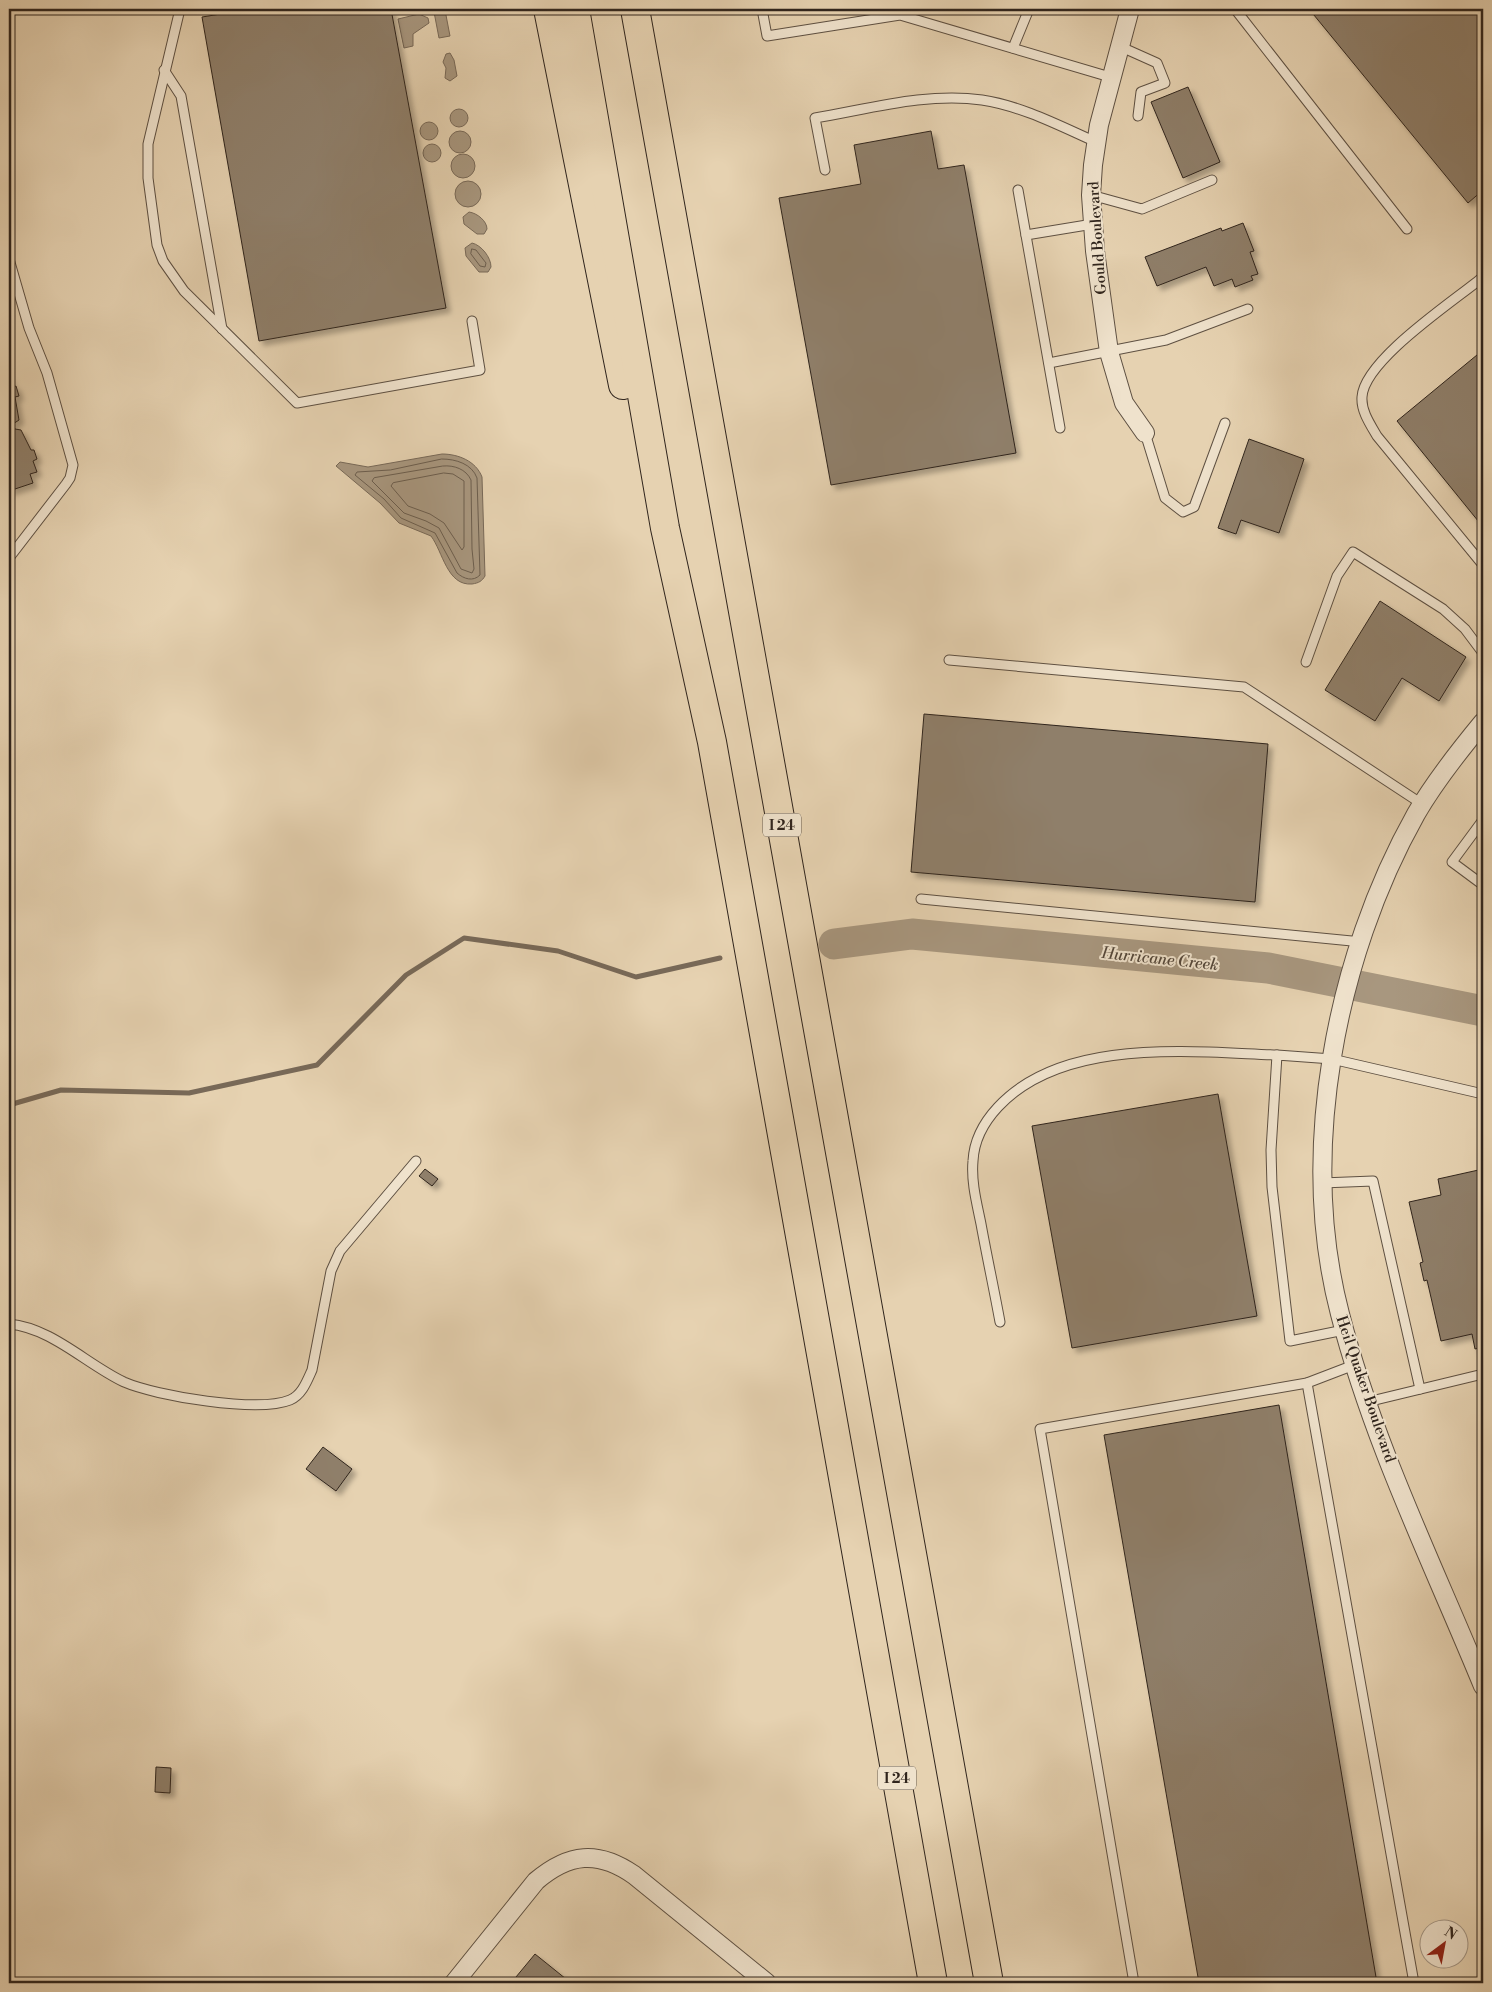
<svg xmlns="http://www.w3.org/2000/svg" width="1492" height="1992" font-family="'Libre Bodoni',serif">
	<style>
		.water { fill: #a8977f; stroke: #786958 }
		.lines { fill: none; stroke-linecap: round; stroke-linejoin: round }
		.shore { stroke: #6c5e4e; stroke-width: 1 }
		.stream { stroke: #786958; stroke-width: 5 }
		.river { stroke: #a8977f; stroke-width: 31 }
		.building { fill: #8f7f6a; stroke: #30251d; filter: url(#shadow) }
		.service-casing { stroke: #5e5042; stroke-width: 11 }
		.minor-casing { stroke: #5e5042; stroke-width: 20 }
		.motorway-casing { stroke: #30251d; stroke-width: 30 }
		.service { stroke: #efe2cc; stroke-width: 9 }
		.minor { stroke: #efe2cc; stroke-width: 18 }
		.motorway { stroke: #e6d2b1; stroke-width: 28 }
		.labels { text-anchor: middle; stroke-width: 4; stroke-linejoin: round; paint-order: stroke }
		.shield { fill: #efe2cc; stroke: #695e52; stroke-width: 1 }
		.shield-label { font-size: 14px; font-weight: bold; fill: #30251d }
		.street-label { font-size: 15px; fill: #30251d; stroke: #efe2cc }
		.water-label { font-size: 16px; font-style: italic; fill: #54473a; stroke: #efe2cc }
	</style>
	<defs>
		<filter id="shadow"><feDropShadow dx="4.5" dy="4.5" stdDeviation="2.5" flood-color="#0004"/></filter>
	</defs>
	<rect width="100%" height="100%" fill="#e6d2b1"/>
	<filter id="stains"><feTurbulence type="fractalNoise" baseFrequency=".004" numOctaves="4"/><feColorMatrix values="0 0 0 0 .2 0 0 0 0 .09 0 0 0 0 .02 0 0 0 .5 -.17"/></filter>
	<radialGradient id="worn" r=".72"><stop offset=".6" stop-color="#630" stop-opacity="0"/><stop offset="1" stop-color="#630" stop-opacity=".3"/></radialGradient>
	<!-- water -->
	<g class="water">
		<polygon points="445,10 450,36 439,38 434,12"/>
		<polygon points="419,14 428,18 429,23 413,34 413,46 404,48 398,19"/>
		<polygon points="450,53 454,60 457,76 450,81 445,78 446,68 443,62 446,54"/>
		<circle cx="459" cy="118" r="9"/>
		<circle cx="429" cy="131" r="9"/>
		<circle cx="460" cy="142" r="11"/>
		<circle cx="432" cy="153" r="9"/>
		<circle cx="463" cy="166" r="12"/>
		<circle cx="468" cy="194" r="13"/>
		<path d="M469,212C477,213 487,221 487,229L484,234H477L464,224L463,217Z"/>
		<path d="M472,243C481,245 491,257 491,267L488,272H479L466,256L465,248Z"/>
		<path d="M442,454C458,454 476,461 482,477L485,576C482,581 479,583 472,584C447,586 443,552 431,536L399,523L380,503L336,466L340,462L368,467Z"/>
	</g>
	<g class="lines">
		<!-- shore -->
		<g class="shore">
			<polygon points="472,249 476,250 486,263 485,267 480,266 471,254"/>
			<path d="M442,459C456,459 472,464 477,478L480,575C473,582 464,579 457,573L435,533L401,518L384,499L355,475L357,472L390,470Z"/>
			<path d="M443,466C454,465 466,469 471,480L472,549L474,569L472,573L461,569L439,528L426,521L404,513L372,481L374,478Z"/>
			<polygon points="444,473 453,474 464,481 464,547 462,550 444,523 430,514 408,506 391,486 393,483"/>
		</g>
		<!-- stream -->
		<polyline class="stream" points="9,1105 61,1090 189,1093 317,1065 406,975 464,938 558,951 636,977 720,958"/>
		<!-- river -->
		<polyline class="river" points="834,944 912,934 1268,968 1483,1011"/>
	</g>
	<!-- building -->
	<g class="building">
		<polygon points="252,9 391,9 446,308 259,341 202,17"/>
		<polygon points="1309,9 1483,9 1483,190 1468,203"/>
		<polygon points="1188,87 1220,162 1183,178 1151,102"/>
		<polygon points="931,131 938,169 964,165 1016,453 831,485 779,198 861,184 854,145"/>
		<polygon points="1243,223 1254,251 1250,252 1258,274 1251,276 1253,280 1235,287 1232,279 1214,286 1206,267 1157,286 1145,257 1221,228 1222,231"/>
		<polygon points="1483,350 1483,527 1397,421"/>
		<polygon points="9,376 13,387 16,386 19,396 15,397 19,420 13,424 15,429 21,430 31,450 34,450 37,459 33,461 37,472 30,474 33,483 9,491"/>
		<polygon points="1249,439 1304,459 1279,533 1241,520 1236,534 1218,528"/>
		<polygon points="1380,601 1466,657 1439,701 1402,678 1375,721 1325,690"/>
		<polygon points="924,714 1268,744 1255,902 911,872"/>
		<polygon points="1218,1094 1257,1316 1072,1348 1032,1126"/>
		<polygon points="425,1169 438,1179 432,1186 419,1176"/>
		<polygon points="1483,1169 1483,1347 1475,1349 1472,1334 1441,1341 1427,1280 1424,1281 1420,1263 1423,1262 1409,1202 1441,1195 1438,1179"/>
		<polygon points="1279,1405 1377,1983 1199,1983 1104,1435"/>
		<polygon points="323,1447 352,1469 336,1491 306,1469"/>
		<polygon points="156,1767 171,1768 170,1793 155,1792"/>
		<polygon points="535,1954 571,1983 511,1983"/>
	</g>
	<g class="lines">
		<defs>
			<g id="service">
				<polyline points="180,9 148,144 148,178 157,245 163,261 184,291 297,403 480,370 472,321"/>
				<polyline points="762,9 767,36 900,15 1110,77"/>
				<polyline points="1235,9 1407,229"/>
				<polyline points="1119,46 1157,63 1165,83 1141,92 1138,116"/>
				<polyline points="1013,48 1029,9"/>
				<polyline points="164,70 181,96 222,329"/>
				<path d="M825,170L815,118C869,109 927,92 982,100C1022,106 1060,126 1096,142"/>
				<polyline points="1018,190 1060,428"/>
				<polyline points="1091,195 1142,209 1212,180"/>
				<polyline points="1026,235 1093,224"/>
				<polyline points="9,259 29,328 47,373 73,465 70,478 66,484 9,558"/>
				<path d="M1483,277C1454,301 1364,360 1362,397C1361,411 1370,424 1377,436L1483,565"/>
				<polyline points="1049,363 1166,340 1248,309"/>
				<polyline points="1145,433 1165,498 1183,512 1194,507 1225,423"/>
				<polyline points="949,660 1244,687 1422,804"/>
				<polyline points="1306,662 1337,576 1353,552 1443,609 1465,629 1483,653"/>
				<polyline points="1483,820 1452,862 1483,885"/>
				<polyline points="921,899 1362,942"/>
				<polyline points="1322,1183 1373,1181 1420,1389"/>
				<path d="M1000,1322C994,1289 987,1257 981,1224C977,1204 971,1182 973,1161C974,1140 984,1122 998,1107C1063,1037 1190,1052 1277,1055"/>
				<path d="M9,1324C52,1328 86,1364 124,1382C156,1396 258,1413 290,1400C302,1395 307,1381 312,1370L331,1271L340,1251L416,1161"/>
				<polyline points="1344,1330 1290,1341 1272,1187 1271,1150 1277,1055 1332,1059 1483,1094"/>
				<polyline points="1307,1383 1414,1983"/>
				<polyline points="1367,1402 1483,1374"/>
				<polyline points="1134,1983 1040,1429 1307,1383 1354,1365"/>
			</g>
			<g id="minor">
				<polyline points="1130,9 1099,125 1093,165 1091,195 1095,251 1109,352 1124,403 1145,433"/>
				<path d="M1483,722C1459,751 1435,781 1416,814C1335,958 1298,1153 1340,1314C1373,1443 1433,1564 1483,1686"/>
				<path d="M454,1983L536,1881C569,1853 598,1850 634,1875L767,1983"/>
			</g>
			<g id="motorway">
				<polyline points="548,9 623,385"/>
				<polyline points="575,9 665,528 712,742 933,1983"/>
				<polyline points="635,9 989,1983"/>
			</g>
		</defs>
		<!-- service casing -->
		<use href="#service" class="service-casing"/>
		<!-- minor casing -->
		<use href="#minor" class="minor-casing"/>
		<!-- motorway casing -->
		<use href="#motorway" class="motorway-casing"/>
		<!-- service -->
		<use href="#service" class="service"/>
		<!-- minor -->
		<use href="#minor" class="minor"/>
		<!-- motorway -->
		<use href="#motorway" class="motorway"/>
	</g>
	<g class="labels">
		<!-- shield labels -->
		<g class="shield">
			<rect x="763" y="813.5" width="38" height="23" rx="4"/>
			<rect x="878" y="1766.5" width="38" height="23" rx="4"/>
		</g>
		<g class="shield-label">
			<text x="782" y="830">I 24</text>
			<text x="897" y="1783">I 24</text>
		</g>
		<!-- street labels -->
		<g class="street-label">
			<text transform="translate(1097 238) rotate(-94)" y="5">Gould Boulevard</text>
			<text transform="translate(1366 1389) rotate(71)" y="5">Heil Quaker Boulevard</text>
		</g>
		<!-- water labels -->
		<g class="water-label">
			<text transform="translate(1160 958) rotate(6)" y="6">Hurricane Creek</text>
		</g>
	</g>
	<!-- margin -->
	<rect width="1492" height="1992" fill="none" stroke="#e6d2b1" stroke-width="30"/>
	<rect x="10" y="10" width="1472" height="1972" fill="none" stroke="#30251d" stroke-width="2.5"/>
	<rect x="15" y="15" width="1462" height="1962" fill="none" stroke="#30251d"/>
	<!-- north arrow -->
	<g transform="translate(1444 1944) rotate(32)"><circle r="24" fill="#efe2cc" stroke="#a39686"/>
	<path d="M0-4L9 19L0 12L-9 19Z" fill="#8f2418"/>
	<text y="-8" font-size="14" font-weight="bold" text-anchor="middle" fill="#30251d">N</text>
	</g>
	<rect width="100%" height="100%" filter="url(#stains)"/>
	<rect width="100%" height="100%" fill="url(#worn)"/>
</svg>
